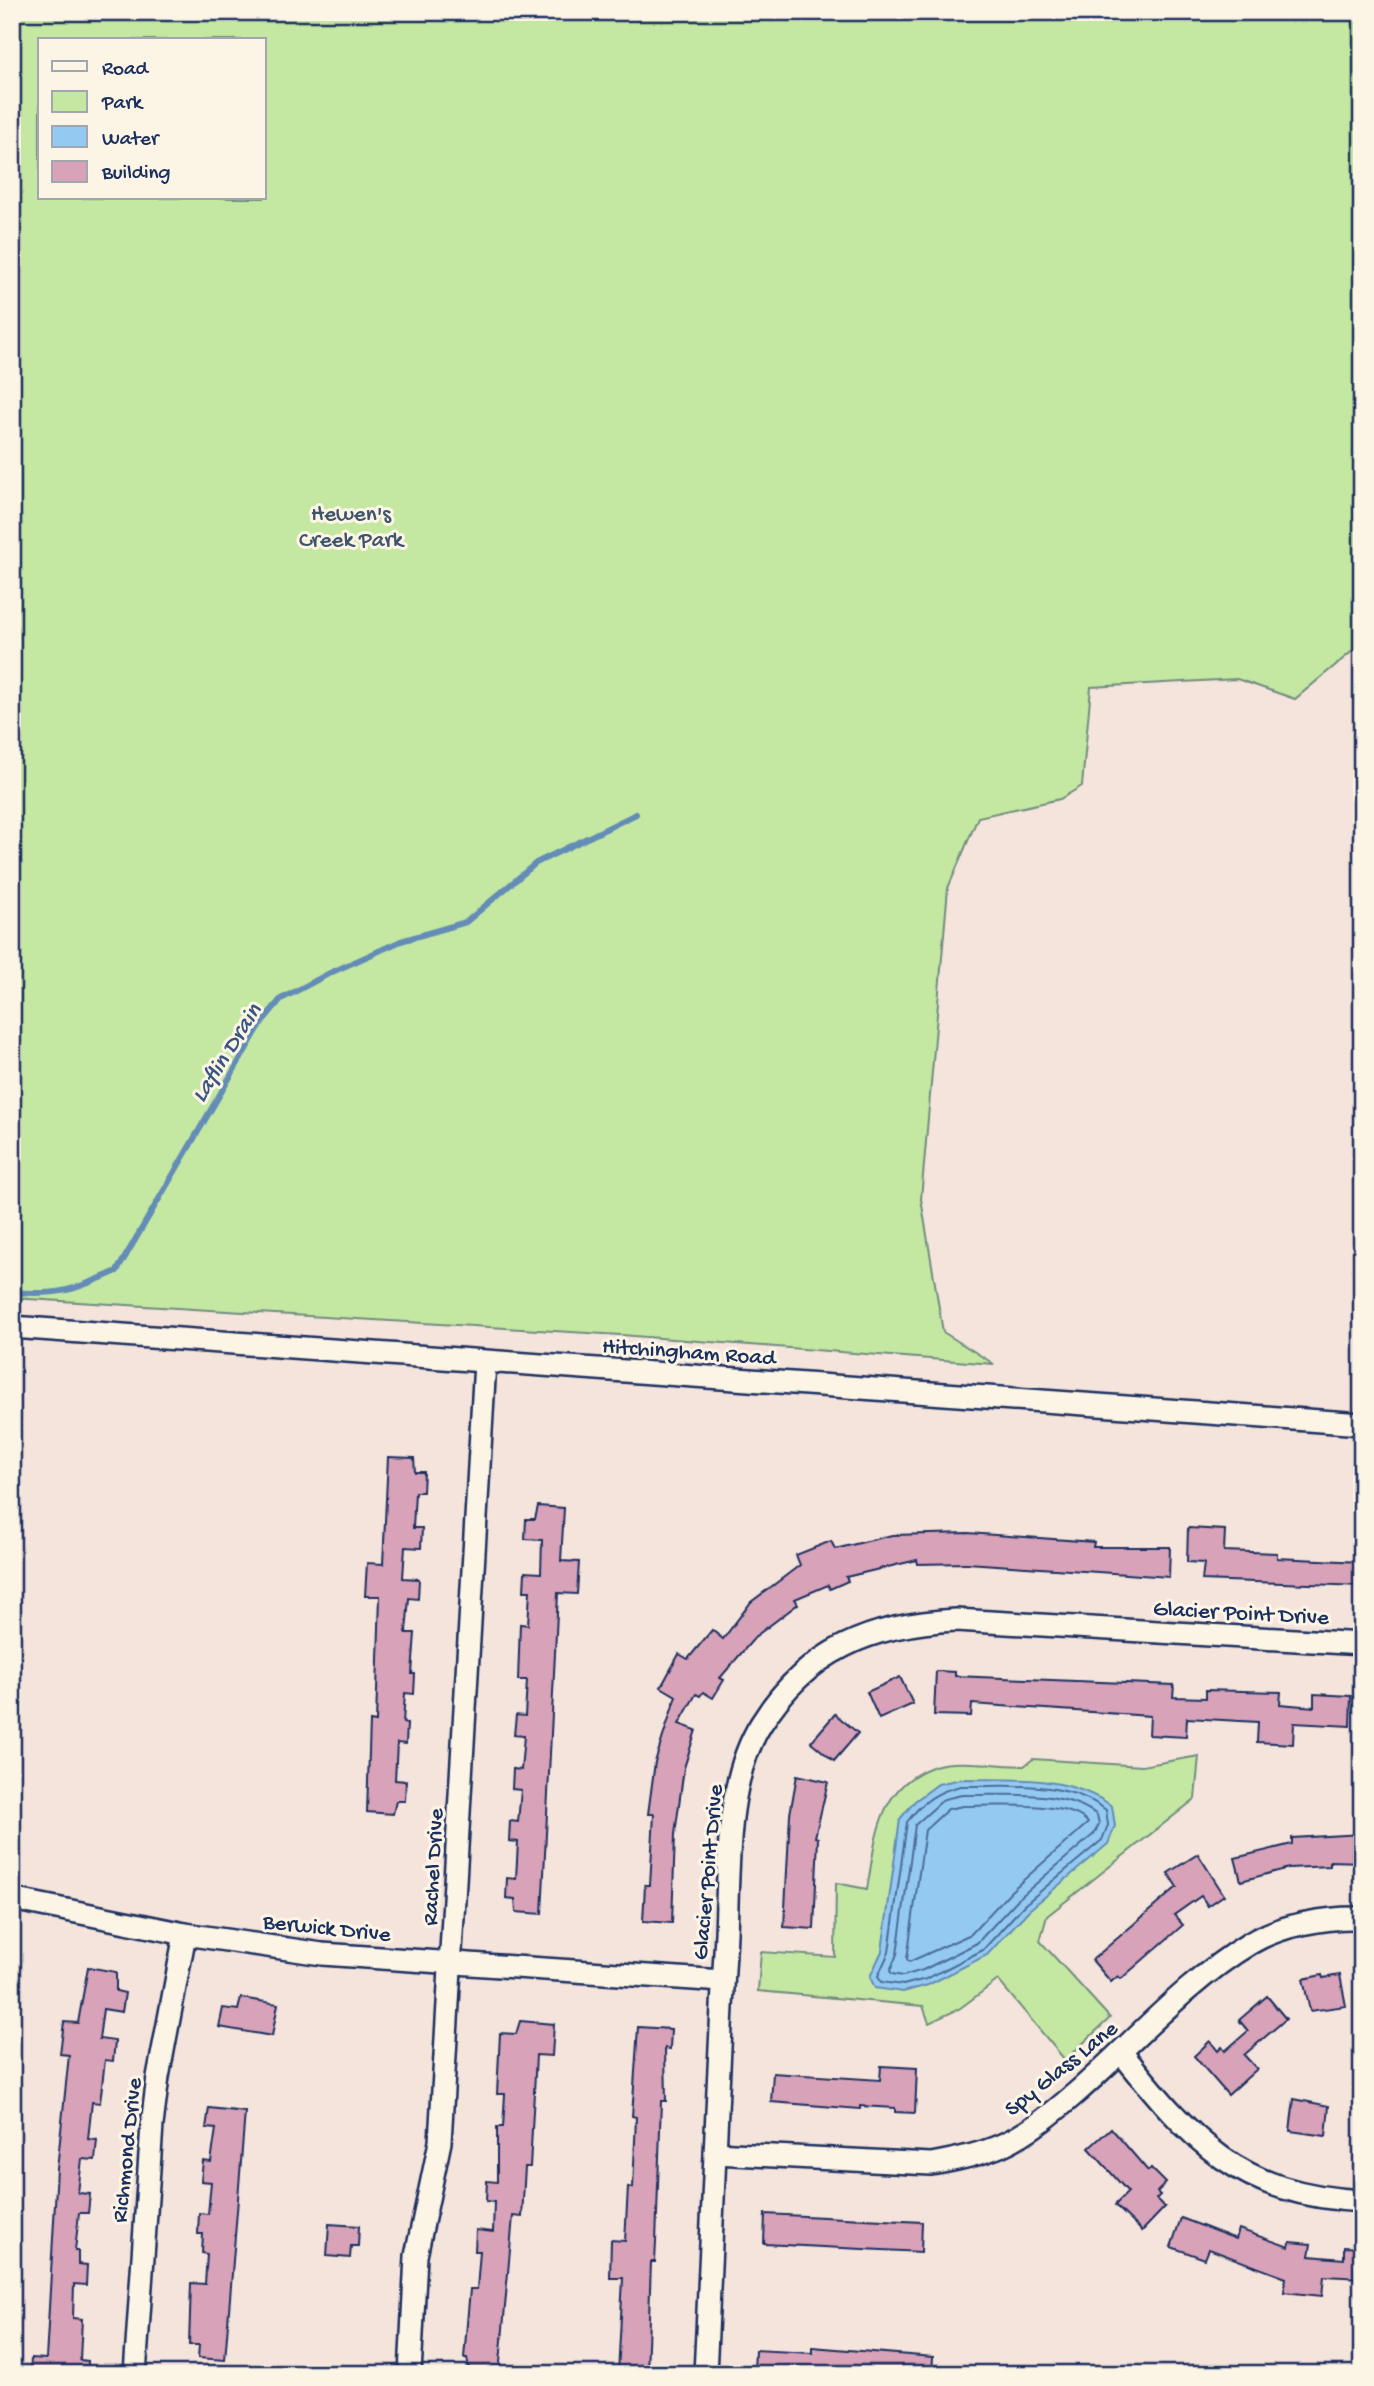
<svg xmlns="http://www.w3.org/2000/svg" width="1374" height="2386" font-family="'Gochi Hand',sans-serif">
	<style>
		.green { fill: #c4e8a1; stroke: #708c80; stroke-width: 2; fill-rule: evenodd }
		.water { fill: #94caf2; stroke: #648cb7; stroke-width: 2 }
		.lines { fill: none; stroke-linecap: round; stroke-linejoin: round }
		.shore { stroke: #4b6d99; stroke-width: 2 }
		.stream { stroke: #648cb7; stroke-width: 6 }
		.building { fill: #d8a2b9; stroke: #1b2f5e; stroke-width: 2 }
		.minor-casing { stroke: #1b2f5e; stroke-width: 26 }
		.minor { stroke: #fcf5e5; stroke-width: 21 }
		.labels { text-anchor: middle; stroke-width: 6; stroke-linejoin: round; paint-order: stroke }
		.park-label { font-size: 23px; fill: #3d546b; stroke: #fcf5e5 }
		.street-label { font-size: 23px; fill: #1b2f5e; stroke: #fcf5e5 }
		.water-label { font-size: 24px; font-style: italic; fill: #395683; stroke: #fcf5e5 }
	</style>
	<rect width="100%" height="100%" fill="#f5e4dc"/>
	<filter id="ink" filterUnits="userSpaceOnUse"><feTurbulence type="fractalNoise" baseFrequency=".0143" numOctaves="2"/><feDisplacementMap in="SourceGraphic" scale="14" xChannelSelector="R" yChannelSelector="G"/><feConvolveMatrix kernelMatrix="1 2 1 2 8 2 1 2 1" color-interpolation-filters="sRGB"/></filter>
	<g filter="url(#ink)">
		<!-- green -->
		<g class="green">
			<path d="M12,12H1362V643L1295,699L1237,679L1091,687L1082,786L1060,799L978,817L948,888L921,1199L943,1332L994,1364L621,1335L12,1298ZM40,40H264V198H40Z"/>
			<path d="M1199,1756L1195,1799L1047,1916L1040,1941L1110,2018L1065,2060L998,1980L959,2009L929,2023L923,2006L758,1991L761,1952L835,1957L836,1883L867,1889C876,1839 877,1788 932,1767C953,1758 1000,1766 1024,1766L1033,1759L1142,1766Z"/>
		</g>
		<!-- water -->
		<path class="water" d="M961,1779C1013,1780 1067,1774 1112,1806L1115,1826L1108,1844L1029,1910L987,1955L928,1985L903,1992L875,1988L870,1977L882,1951L900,1819L915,1801L938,1784Z"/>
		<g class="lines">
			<!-- shore -->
			<g class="shore">
				<path d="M961,1786C1008,1787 1066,1779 1106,1810L1108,1825L1102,1840L1024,1905L983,1950L926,1979L903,1985L881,1982L878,1976L889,1952L907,1822C922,1802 937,1791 961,1786Z"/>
				<path d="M962,1795C1005,1796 1061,1788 1097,1815L1099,1824L1094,1834L1018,1899L977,1943L923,1970L903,1976L892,1974L890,1971L897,1954L915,1825L944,1799Z"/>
				<path d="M963,1806C990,1806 1072,1800 1088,1823L1011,1891L971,1934L909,1962L907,1959L925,1830L948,1809Z"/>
			</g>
			<!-- stream -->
			<path class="stream" d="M12,1292C59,1296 75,1290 117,1271L262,1022L281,999L330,973L401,941L466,922L536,863L636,814"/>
		</g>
		<!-- building -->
		<g class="building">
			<polygon points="388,1457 414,1458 415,1472 424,1472 423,1492 415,1492 413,1528 422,1528 421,1548 405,1547 403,1578 419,1579 418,1599 409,1598 406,1633 415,1633 412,1674 415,1674 414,1694 405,1693 403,1723 407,1724 406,1744 397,1743 395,1780 406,1781 405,1801 396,1801 393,1814 367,1812 370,1721 376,1722 380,1596 365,1596 367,1563 383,1564"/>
			<polygon points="538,1506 564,1508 561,1561 579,1562 577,1594 558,1593 542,1914 516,1912 515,1899 506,1898 507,1878 516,1879 518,1842 509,1841 510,1821 518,1822 521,1790 512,1789 513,1769 521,1770 524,1736 514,1735 516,1715 525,1716 527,1680 518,1680 520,1624 528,1625 530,1591 524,1591 525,1572 541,1573 542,1540 525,1539 526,1519 535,1519"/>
			<polygon points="1188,1528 1225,1530 1224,1551 1277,1553 1277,1558 1362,1562 1362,1586 1202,1580 1204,1563 1187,1562"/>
			<polygon points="968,1533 1094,1542 1093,1547 1170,1547 1169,1577 967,1563 918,1564 917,1560 846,1577 848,1581 830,1589 828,1585 795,1599 798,1604 756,1636 720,1678 724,1680 713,1698 703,1692 700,1696 696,1694 679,1724 696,1730 684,1768 675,1834 672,1923 643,1921 645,1885 650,1885 654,1814 648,1814 655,1762 676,1696 661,1687 679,1654 688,1659 712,1630 723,1639 751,1602 800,1565 796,1555 831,1541 835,1549 892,1535"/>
			<polygon points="936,1671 955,1672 955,1676 1174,1685 1173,1697 1206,1698 1206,1690 1281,1692 1280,1704 1314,1707 1314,1694 1351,1696 1350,1726 1294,1723 1293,1744 1257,1742 1258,1722 1187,1718 1186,1737 1149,1735 1150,1716 972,1704 971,1716 934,1715"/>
			<polygon points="900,1677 913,1704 879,1719 867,1692"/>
			<polygon points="835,1714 858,1733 834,1761 811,1742"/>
			<polygon points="797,1775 828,1782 815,1837 818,1838 814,1929 784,1927 790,1814"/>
			<polygon points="1362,1834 1362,1862 1330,1861 1330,1866 1289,1868 1241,1881 1235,1858 1292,1844 1292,1838"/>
			<polygon points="1198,1854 1224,1895 1208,1906 1201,1896 1174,1915 1183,1925 1121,1979 1118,1976 1111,1982 1092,1960 1177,1887 1168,1873"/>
			<polygon points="88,1967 116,1972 116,1991 125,1993 122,2012 103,2009 99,2039 115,2041 113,2061 105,2060 100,2103 92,2102 88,2139 97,2140 95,2160 82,2159 78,2193 90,2194 88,2213 79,2213 75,2251 78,2251 78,2264 87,2265 86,2285 74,2284 73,2318 82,2319 80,2360 88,2361 88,2374 30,2374 31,2358 46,2359 57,2169 69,2055 60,2054 64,2022 78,2023"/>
			<polygon points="1322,1975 1323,1978 1340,1975 1346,2006 1310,2011 1303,1979"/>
			<polygon points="1267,1996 1286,2019 1244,2055 1257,2069 1228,2095 1194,2056 1210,2041 1218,2051 1222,2047 1225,2051 1248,2031 1239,2020"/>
			<polygon points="241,1998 278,2004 272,2036 219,2027 223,2008 238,2010"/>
			<polygon points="520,2021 554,2024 552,2056 536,2055 530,2167 525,2167 522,2217 513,2216 499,2374 470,2374 467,2358 464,2358 470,2289 477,2289 480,2251 475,2251 476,2230 493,2232 494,2202 486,2201 487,2181 497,2182 497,2127 503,2127 505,2094 497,2094 500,2033 516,2034"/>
			<polygon points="638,2027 671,2029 670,2049 665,2048 666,2101 661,2101 656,2242 655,2262 651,2262 647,2374 618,2374 623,2278 610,2278 611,2240 625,2241 628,2187 633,2188 636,2117 632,2116"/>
			<polygon points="881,2066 917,2068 915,2113 895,2112 895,2108 860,2106 860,2109 771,2102 773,2073 880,2080"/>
			<polygon points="1294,2099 1329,2106 1326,2136 1290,2131"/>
			<polygon points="209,2108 245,2112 225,2360 198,2358 199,2345 189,2345 191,2283 205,2284 207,2254 202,2253 203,2234 198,2234 199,2213 208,2214 211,2182 201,2181 203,2161 211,2162 216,2129 206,2128"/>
			<polygon points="1111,2128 1148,2171 1151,2168 1166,2183 1157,2192 1160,2195 1156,2199 1165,2207 1142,2231 1115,2205 1128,2192 1089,2148"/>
			<polygon points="765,2214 922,2222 921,2252 764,2244"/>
			<polygon points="1181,2218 1236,2239 1239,2229 1289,2247 1290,2242 1311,2244 1309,2256 1344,2259 1344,2247 1362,2248 1362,2278 1324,2276 1322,2296 1284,2292 1286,2278 1209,2249 1205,2259 1171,2247"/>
			<polygon points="329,2224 359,2226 358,2246 351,2246 350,2258 327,2256"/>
			<polygon points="812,2347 933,2357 932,2374 754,2372 755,2350 812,2353"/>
		</g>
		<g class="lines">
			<defs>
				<g id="minor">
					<polyline points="12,1327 1362,1424"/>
					<polyline points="12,1899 185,1934 322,1954 723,1981"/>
					<path d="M1121,2052C1194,2143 1238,2194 1362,2201"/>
					<path d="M715,2153L931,2164C955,2160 979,2155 1002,2145C1029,2133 1054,2112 1076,2093C1131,2045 1187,1981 1249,1944C1280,1925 1326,1917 1362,1918"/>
					<polyline points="135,2374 152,2125 158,2077 185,1934"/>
					<polyline points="410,2374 416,2256 440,2142 485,1362"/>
					<path d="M705,2374C712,2233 717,2092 725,1952C730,1881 722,1786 761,1724C807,1650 872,1624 956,1620L1362,1644"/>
				</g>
			</defs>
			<!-- minor casing -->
			<use href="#minor" class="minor-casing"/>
			<!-- minor -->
			<use href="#minor" class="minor"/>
		</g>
	</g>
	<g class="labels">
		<!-- park labels -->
		<g class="park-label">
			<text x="351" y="520">Hewen's<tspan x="351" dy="26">Creek Park</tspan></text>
		</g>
		<!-- street labels -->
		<g class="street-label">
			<text transform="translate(689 1350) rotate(4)" y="8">Hitchingham Road</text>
			<text transform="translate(1241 1611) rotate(3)" y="8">Glacier Point Drive</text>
			<text transform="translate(431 1867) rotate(-87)" y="8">Rachel Drive</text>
			<text transform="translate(706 1872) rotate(-85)" y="8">Glacier Point Drive</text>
			<text transform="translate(327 1926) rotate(6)" y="8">Berwick Drive</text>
			<text transform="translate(1060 2067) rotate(-39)" y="8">Spy Glass Lane</text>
			<text transform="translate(125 2150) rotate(-84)" y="8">Richmond Drive</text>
		</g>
		<!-- water labels -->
		<g class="water-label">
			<text transform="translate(225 1052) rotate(-58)" y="8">Laflin Drain</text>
		</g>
	</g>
	<!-- margin -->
	<rect width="1374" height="2386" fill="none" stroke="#fcf5e5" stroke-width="42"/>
	<rect x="21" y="21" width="1332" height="2344" fill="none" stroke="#1b2f5e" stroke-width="2.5" filter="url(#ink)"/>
	<!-- legend -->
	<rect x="38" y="38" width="228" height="161" fill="#fcf5e5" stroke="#a2a6af" stroke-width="2"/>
	<rect x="52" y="61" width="35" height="10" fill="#fcf5e5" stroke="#a2a6af" stroke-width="2"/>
	<text x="102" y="74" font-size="21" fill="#1b2f5e">Road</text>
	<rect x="52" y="91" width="35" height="21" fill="#c4e8a1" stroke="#a2a6af" stroke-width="2"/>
	<text x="102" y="108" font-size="21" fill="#1b2f5e">Park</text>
	<rect x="52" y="126" width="35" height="21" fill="#94caf2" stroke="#a2a6af" stroke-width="2"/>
	<text x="102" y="144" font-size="21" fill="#1b2f5e">Water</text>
	<rect x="52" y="161" width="35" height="21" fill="#d8a2b9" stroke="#a2a6af" stroke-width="2"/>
	<text x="102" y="178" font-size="21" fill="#1b2f5e">Building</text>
</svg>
